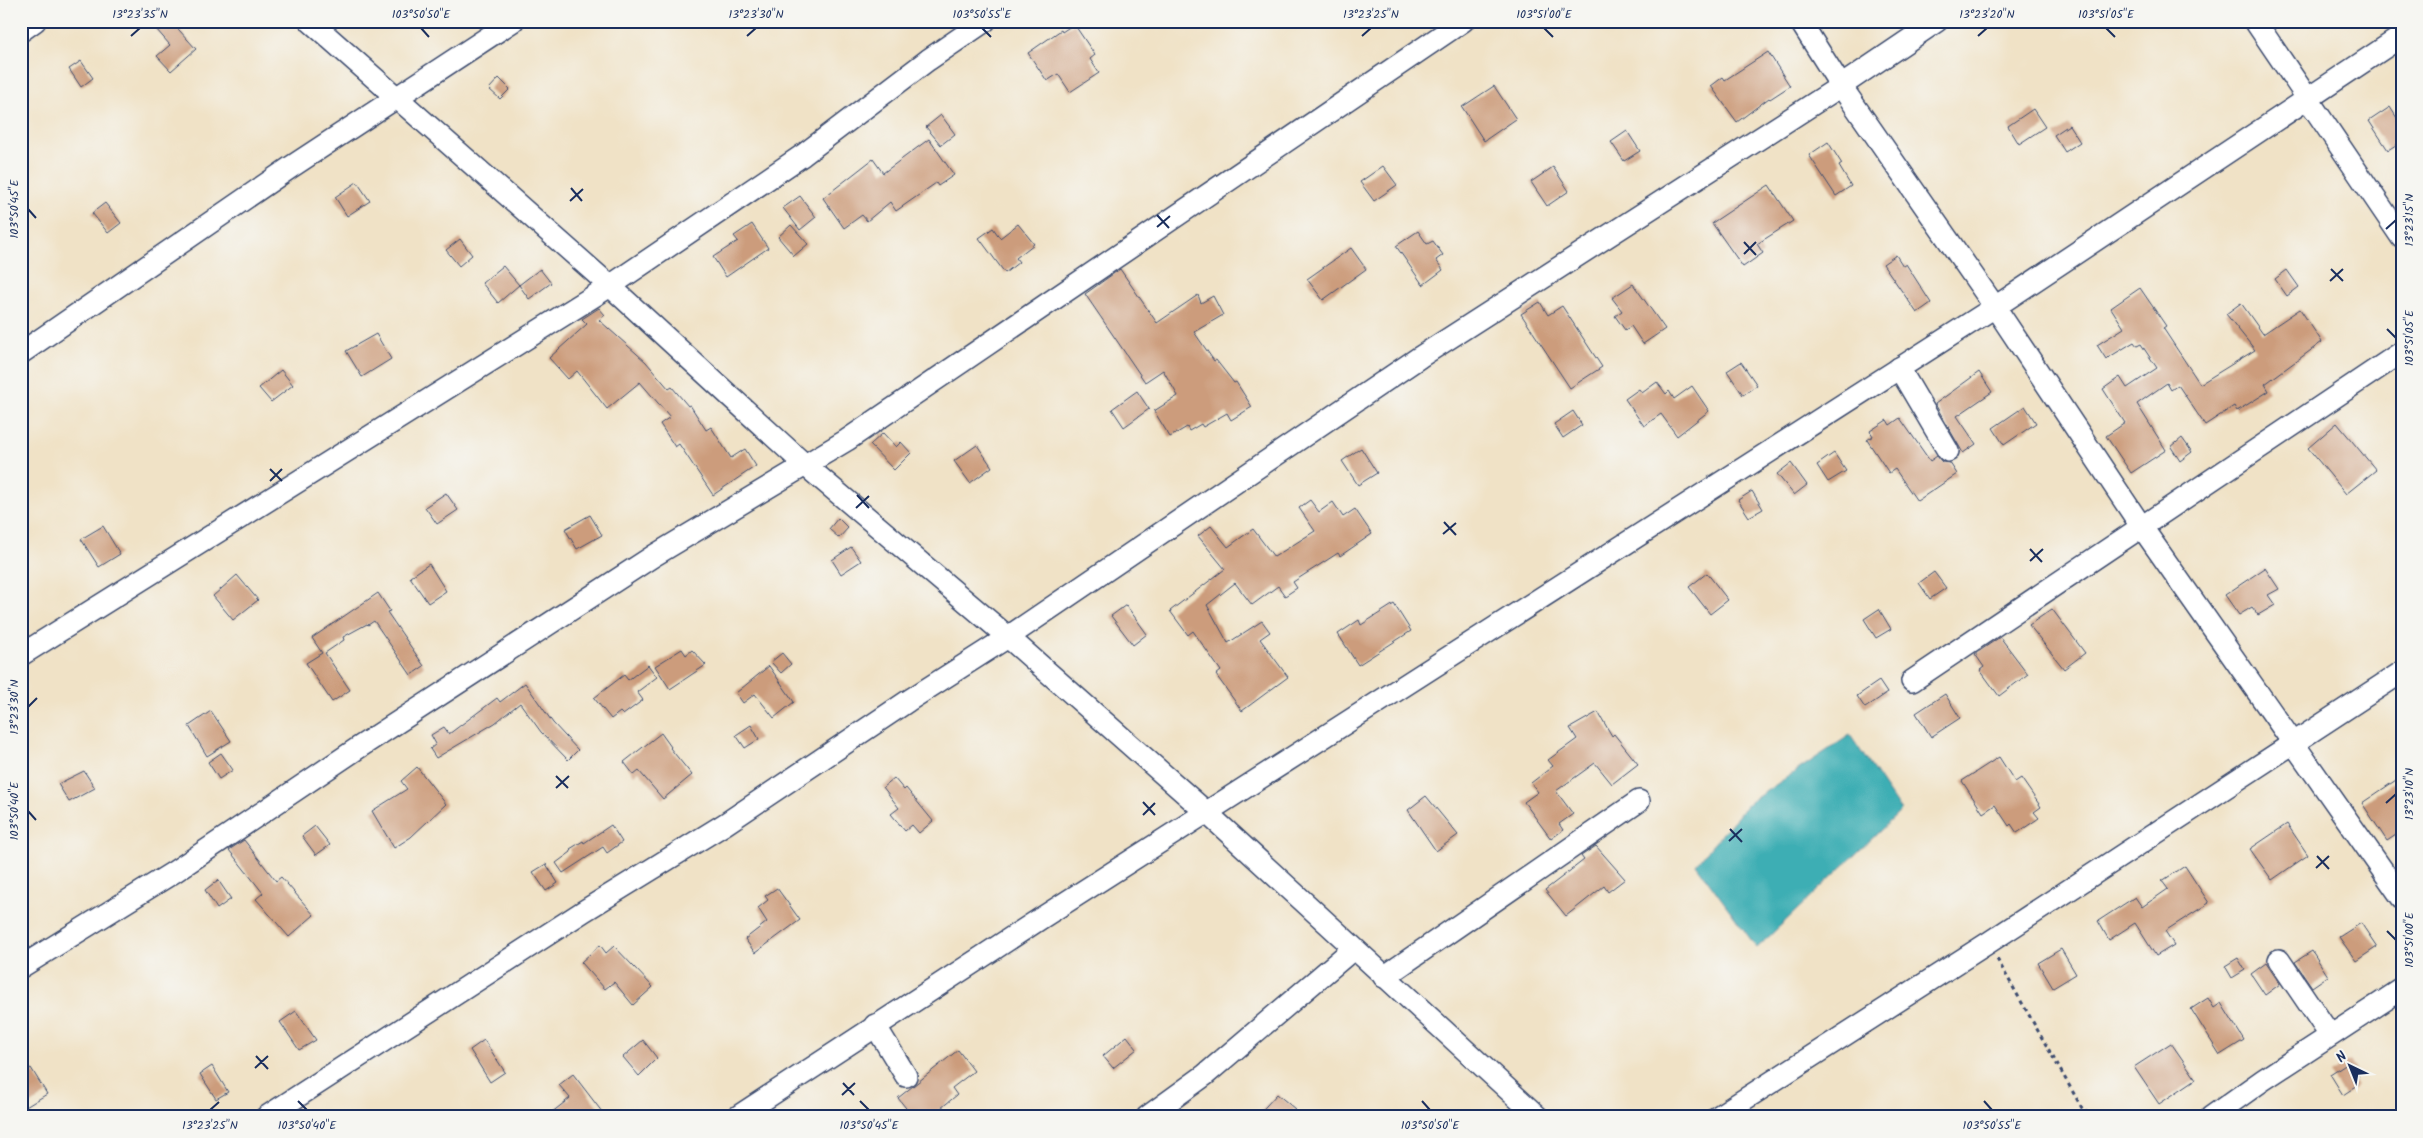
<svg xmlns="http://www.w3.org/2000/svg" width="2423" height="1138" font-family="Kalam,sans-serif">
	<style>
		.water { fill: #3caeb4; stroke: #2c6e89 }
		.building { fill: #cc9c7b }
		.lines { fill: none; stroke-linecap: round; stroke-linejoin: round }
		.minor-casing { stroke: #3b4a6e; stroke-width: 24 }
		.path { stroke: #3b4a6e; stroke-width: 3; stroke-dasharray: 4 4; stroke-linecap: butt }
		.minor { stroke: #fff; stroke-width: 21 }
		.ticks { fill: none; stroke: #1b2f5e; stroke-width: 2 }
		.neatline { fill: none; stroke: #1b2f5e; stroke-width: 2 }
		.ticks-label { font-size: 12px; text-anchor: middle; fill: #1b2f5e }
	</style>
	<rect width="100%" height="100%" fill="#f6f6f2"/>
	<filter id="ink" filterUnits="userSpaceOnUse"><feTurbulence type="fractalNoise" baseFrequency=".02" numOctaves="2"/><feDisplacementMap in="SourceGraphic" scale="10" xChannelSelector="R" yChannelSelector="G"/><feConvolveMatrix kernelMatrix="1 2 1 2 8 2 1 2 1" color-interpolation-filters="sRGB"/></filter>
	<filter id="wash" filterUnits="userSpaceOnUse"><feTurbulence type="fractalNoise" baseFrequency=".0096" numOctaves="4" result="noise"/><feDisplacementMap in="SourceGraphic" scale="20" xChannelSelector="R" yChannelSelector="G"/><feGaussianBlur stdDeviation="1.12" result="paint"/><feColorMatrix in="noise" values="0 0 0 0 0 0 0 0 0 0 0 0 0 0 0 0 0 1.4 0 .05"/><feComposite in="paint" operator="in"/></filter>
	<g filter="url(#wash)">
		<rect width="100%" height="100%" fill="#f0e2c6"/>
		<!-- water -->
		<polygon class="water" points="1850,735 1901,811 1757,948 1696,864 1750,802"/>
		<g id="blocks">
			<!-- building -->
			<g class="building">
				<polygon points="149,21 171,21 196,49 171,71 157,56 170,45"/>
				<polygon points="1074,24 1095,55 1090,59 1099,73 1070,92 1058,74 1047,81 1028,53 1061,30 1062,32"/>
				<polygon points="1768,52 1790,86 1770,99 1769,98 1737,122 1711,86 1723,77 1725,80"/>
				<polygon points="81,61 93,78 81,87 69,69"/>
				<polygon points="499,78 510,89 500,99 489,89"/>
				<polygon points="1494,86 1516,119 1484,141 1462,107"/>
				<polygon points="2390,107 2402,126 2402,141 2388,150 2369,121"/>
				<polygon points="2033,109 2045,127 2019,144 2008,126"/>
				<polygon points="941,115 955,134 941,145 926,127"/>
				<polygon points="2069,125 2080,142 2065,152 2054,135"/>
				<polygon points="1627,131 1640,151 1624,161 1611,142"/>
				<polygon points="929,139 954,175 938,186 936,183 896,211 890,202 867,221 862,215 844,228 823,198 873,159 883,173"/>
				<polygon points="1828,142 1842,164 1839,166 1851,186 1836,196 1809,155"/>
				<polygon points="1383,166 1397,185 1374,201 1360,182"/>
				<polygon points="1553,167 1569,191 1547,206 1531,182"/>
				<polygon points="357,182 370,201 347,216 335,197"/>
				<polygon points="1769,185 1793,221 1757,244 1763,253 1743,267 1712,223"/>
				<polygon points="800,196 816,217 800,230 783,208"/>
				<polygon points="105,203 121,223 108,233 92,213"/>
				<polygon points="752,224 768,248 726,277 713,257 738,241 734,236"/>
				<polygon points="1018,224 1034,244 1016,258 1019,262 1005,273 979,238 993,228 1000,238"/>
				<polygon points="791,225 808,244 794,256 778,237"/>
				<polygon points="1418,231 1427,244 1433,241 1443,255 1436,260 1443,270 1423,285 1396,246"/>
				<polygon points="460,239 472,255 459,266 446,250"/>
				<polygon points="1351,248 1366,269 1323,300 1307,279"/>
				<polygon points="1896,255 1903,266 1906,264 1931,303 1917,313 1883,264"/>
				<polygon points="503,266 519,285 498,303 482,283"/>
				<polygon points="540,269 551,283 529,299 519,285"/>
				<polygon points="1120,269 1157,323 1198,295 1201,303 1213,296 1223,315 1194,332 1214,361 1216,360 1234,383 1236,382 1252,407 1231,420 1227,413 1203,427 1201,424 1189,431 1187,427 1170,437 1154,411 1178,396 1163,370 1145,382 1085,294"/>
				<polygon points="2287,270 2299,287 2287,296 2275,279"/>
				<polygon points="1633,284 1665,329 1643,344 1631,326 1625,330 1615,316 1622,311 1612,298"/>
				<polygon points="2140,288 2166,326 2163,328 2200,384 2255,350 2226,314 2241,303 2263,334 2300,309 2322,342 2265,384 2269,391 2237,411 2234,406 2205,425 2178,385 2171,390 2167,383 2137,404 2166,450 2131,473 2106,436 2125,423 2103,389 2120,377 2127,388 2157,368 2141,344 2137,346 2134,342 2106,359 2097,345 2124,328 2111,308"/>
				<polygon points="1540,302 1548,315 1562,306 1602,367 1570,388 1521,314"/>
				<polygon points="599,308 605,315 599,320 646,362 669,389 672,387 688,406 690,405 706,430 711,427 731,458 745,449 756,466 713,495 679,444 675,447 660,424 670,417 640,382 607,409 577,371 568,379 549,358 587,324 582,319"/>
				<polygon points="376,334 391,359 362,377 346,351"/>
				<polygon points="1741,362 1757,385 1743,395 1727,371"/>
				<polygon points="281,370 293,385 271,402 259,388"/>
				<polygon points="1979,372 1992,392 1957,416 1976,444 1963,453 1935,404"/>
				<polygon points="1657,382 1666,394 1669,391 1674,399 1692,386 1709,411 1677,436 1661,414 1644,426 1625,399 1639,389 1642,393"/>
				<polygon points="1137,391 1149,409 1124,427 1112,409"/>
				<polygon points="2025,406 2036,423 2004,445 1993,428"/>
				<polygon points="1573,411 1582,425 1563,438 1554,424"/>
				<polygon points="1900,418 1930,461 1937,456 1942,462 1950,463 1957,474 1917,501 1895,469 1889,473 1867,440 1873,436 1870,431 1887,420 1890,425"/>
				<polygon points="2337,423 2376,470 2346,494 2308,448"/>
				<polygon points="883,433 896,447 901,442 911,453 894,470 870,445"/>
				<polygon points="2182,438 2192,452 2180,461 2171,447"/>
				<polygon points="977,445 992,467 970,483 954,461"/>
				<polygon points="1361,448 1377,473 1358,485 1342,461"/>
				<polygon points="1834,453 1846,471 1828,482 1817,465"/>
				<polygon points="1791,463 1807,485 1794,495 1777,474"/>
				<polygon points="1752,491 1763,509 1749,517 1738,500"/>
				<polygon points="446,493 458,510 437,524 425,507"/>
				<polygon points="1310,500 1319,512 1333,502 1343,517 1355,509 1372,534 1340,556 1338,553 1293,582 1297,588 1285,596 1278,586 1252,605 1235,583 1207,605 1228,643 1262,621 1270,632 1260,639 1288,677 1242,711 1216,675 1221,671 1193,631 1188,635 1170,611 1225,569 1198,536 1211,526 1228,547 1253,529 1274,557 1315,531 1299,508"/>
				<polygon points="590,515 602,535 577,549 565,529"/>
				<polygon points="838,518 848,528 839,538 829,529"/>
				<polygon points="103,526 120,554 99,567 81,539"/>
				<polygon points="851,547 861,561 841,574 832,560"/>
				<polygon points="429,564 446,591 428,603 410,577"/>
				<polygon points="2265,568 2279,589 2268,595 2275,605 2258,615 2252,607 2239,615 2225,595"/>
				<polygon points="1934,572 1946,588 1930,599 1919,583"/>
				<polygon points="1707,573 1728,600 1710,614 1689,587"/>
				<polygon points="237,575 258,600 233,620 213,596"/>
				<polygon points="378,593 390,611 387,612 424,666 411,675 374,621 368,625 367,624 343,637 344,640 325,653 350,690 332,702 306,663 322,653 312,638"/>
				<polygon points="1394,604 1411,631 1358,665 1338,634 1359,620 1361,625"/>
				<polygon points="1126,605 1147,634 1133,645 1111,616"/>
				<polygon points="1879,609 1891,629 1876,638 1864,619"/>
				<polygon points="2052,609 2085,653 2064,669 2029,625"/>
				<polygon points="2000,637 2028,674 1999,696 1980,670 1984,667 1975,654"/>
				<polygon points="682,649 686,655 692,650 706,665 670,689 655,666"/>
				<polygon points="782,653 791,664 781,673 771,662"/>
				<polygon points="648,665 657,677 637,692 643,700 623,715 620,712 611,719 594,698 624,675 628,680"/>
				<polygon points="769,666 794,702 774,718 755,694 743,703 736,693"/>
				<polygon points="1879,681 1887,693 1865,708 1857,696"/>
				<polygon points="525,683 553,723 578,750 568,760 541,732 520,703 495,723 436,758 430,749 436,744 431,735 444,727 449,734 497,698 500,702"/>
				<polygon points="1945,694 1960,718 1931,737 1916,713"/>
				<polygon points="211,711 231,741 207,756 189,726"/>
				<polygon points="1598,712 1612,736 1614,734 1638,764 1612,784 1595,763 1556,791 1573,814 1559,824 1563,830 1551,839 1524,802 1538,792 1531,783 1553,766 1548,760 1577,739 1570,728"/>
				<polygon points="751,725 759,739 745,748 736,735"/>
				<polygon points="661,733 671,747 670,748 692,775 663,799 639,771 634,775 624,762"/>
				<polygon points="221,753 233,770 219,779 208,762"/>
				<polygon points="1999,757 2015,782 2021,778 2041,807 2034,812 2039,818 2017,833 2011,824 2009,826 1995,805 1983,813 1962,781"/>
				<polygon points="417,767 446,804 411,837 394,848 372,811 407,789 401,781"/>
				<polygon points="84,771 95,788 69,802 58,784"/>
				<polygon points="2402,776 2402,831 2387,841 2362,803"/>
				<polygon points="894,778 904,790 906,788 933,821 919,833 912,825 905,831 891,814 899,808 883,787"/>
				<polygon points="1426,796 1458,835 1436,851 1408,810"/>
				<polygon points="2287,824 2308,855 2272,880 2250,849"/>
				<polygon points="611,825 622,842 607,853 603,847 563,873 556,863 571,852 570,849 583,841 584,843"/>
				<polygon points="315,826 330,845 316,855 302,836"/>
				<polygon points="244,840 276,881 281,877 314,915 289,937 256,899 263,893 229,850"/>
				<polygon points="1596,846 1625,879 1608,892 1604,886 1566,916 1545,890 1584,860 1581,856"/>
				<polygon points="546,864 558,883 546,891 533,872"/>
				<polygon points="2185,866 2209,903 2165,931 2174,945 2156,956 2135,923 2109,940 2098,921 2135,897 2142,907 2168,889 2162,881"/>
				<polygon points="218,880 231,899 217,909 205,890"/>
				<polygon points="777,888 800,920 755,953 745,939 767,922 758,908 768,900 765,896"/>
				<polygon points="2361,923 2377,947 2356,961 2339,937"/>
				<polygon points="600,945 606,953 614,946 653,987 633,1005 614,982 605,989 581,962"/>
				<polygon points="2061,949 2076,974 2053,988 2038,963"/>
				<polygon points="2312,951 2328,976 2312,987 2295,962"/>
				<polygon points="2238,958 2245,970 2232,978 2225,966"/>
				<polygon points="2266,963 2280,984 2265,995 2251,974"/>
				<polygon points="2208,998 2214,1008 2221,1003 2244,1040 2220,1055 2191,1009"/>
				<polygon points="296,1011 316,1040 299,1050 280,1022"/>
				<polygon points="1127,1036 1137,1049 1113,1068 1103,1056"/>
				<polygon points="484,1040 505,1072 490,1082 470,1050"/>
				<polygon points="643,1040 657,1058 639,1076 623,1057"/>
				<polygon points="2171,1043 2196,1079 2159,1104 2134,1067"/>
				<polygon points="958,1050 974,1071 952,1088 957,1095 930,1117 913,1117 898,1098"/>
				<polygon points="2350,1061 2359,1075 2353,1079 2358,1085 2343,1095 2330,1074"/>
				<polygon points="212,1066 228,1092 216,1099 200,1074"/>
				<polygon points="31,1068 47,1094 21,1110 21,1074"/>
				<polygon points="573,1074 606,1117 546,1117 570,1098 559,1085"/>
				<polygon points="1277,1094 1295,1109 1288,1117 1256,1117"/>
			</g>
		</g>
	</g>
	<g filter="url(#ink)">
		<use href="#blocks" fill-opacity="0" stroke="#3b4a6e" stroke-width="1"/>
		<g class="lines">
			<defs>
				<g id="minor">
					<polyline points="310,21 610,286 805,465 1008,637 1206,812 1538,1117"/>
					<polyline points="1800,21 1841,86 1995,307 2141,526 2402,898"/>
					<polyline points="2255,21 2402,238"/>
					<polyline points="21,31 35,21"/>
					<polyline points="21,353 291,167 513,21"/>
					<polyline points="1899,368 1948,451"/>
					<polyline points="21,655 610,286 803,155 928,60 985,21"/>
					<polyline points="1912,681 2402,352"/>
					<polyline points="2279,960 2330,1035"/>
					<polyline points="21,967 174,872 358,748 655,555 847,440 1463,21"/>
					<polyline points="1384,977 1639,801"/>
					<polyline points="875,1025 906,1076"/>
					<polyline points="266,1117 584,911 725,824 908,701 1008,637 1420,357 1841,86 1937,21"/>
					<polyline points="737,1117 1043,917 1995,307 2402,36"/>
					<polyline points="1147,1117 1205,1075 1353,949"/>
					<polyline points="1717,1117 1988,943 2402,672"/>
					<polyline points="2211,1117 2263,1080 2402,989"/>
				</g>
			</defs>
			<!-- minor casing -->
			<use href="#minor" class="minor-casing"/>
			<!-- path -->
			<polyline class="path" points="1997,959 2082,1108 2091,1117"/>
			<!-- minor -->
			<use href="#minor" class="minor"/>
		</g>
	</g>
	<!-- ticks -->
	<path class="ticks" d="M421,28L429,37M982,28L991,37M1544,28L1553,37M2106,28L2115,37M131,36L140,28M747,36L756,28M1362,36L1371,28M1978,36L1987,28M571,188L582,201M570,201L583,189M28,209L36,218M1157,215L1169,228M1157,227L1170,216M2386,229L2396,220M1744,242L1756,255M1744,254L1756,242M2331,269L2343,281M2330,281L2343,269M2387,329L2396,338M270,469L282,481M270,481L282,469M857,495L869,508M856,508L869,496M1444,522L1456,535M1443,534L1456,523M2030,549L2042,562M2030,561L2043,549M28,707L37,698M556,776L568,788M556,788L569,776M1143,802L1155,815M2386,803L2396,794M28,811L36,820M1143,815L1155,803M1730,829L1742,842M1729,841L1742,829M2317,856L2329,869M2316,868L2329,856M2387,931L2396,940M256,1056L268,1069M255,1068L268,1056M843,1083L854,1095M842,1095L855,1083M298,1101L307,1110M860,1101L869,1110M1422,1101L1430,1110M1984,1101L1992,1110M210,1110L219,1102"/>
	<!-- margin -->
	<rect width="2423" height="1138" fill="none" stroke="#f6f6f2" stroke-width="55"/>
	<!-- north arrow -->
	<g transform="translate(2350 1066) rotate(317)" stroke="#f6f6f2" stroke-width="4" paint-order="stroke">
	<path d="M0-4L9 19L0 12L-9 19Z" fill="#1b2f5e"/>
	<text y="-8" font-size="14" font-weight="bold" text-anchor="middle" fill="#1b2f5e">N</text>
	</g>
	<rect x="28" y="28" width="2368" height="1082" class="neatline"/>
	<g class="ticks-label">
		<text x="140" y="18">13°23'35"N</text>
		<text x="421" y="18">103°50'50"E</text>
		<text x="756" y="18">13°23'30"N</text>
		<text x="982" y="18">103°50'55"E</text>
		<text x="1371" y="18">13°23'25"N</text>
		<text x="1544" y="18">103°51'00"E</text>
		<text x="1987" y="18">13°23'20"N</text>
		<text x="2106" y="18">103°51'05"E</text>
		<text transform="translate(14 209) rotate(-90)" y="4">103°50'45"E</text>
		<text transform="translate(2409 220) rotate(-90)" y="4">13°23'15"N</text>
		<text transform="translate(2409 338) rotate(-90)" y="4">103°51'05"E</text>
		<text transform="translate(14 707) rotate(-90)" y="4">13°23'30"N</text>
		<text transform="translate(2409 794) rotate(-90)" y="4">13°23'10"N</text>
		<text transform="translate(14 811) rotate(-90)" y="4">103°50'40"E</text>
		<text transform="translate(2409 940) rotate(-90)" y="4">103°51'00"E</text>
		<text x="210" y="1129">13°23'25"N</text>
		<text x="307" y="1129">103°50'40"E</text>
		<text x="869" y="1129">103°50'45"E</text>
		<text x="1430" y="1129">103°50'50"E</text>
		<text x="1992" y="1129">103°50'55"E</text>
	</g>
</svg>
